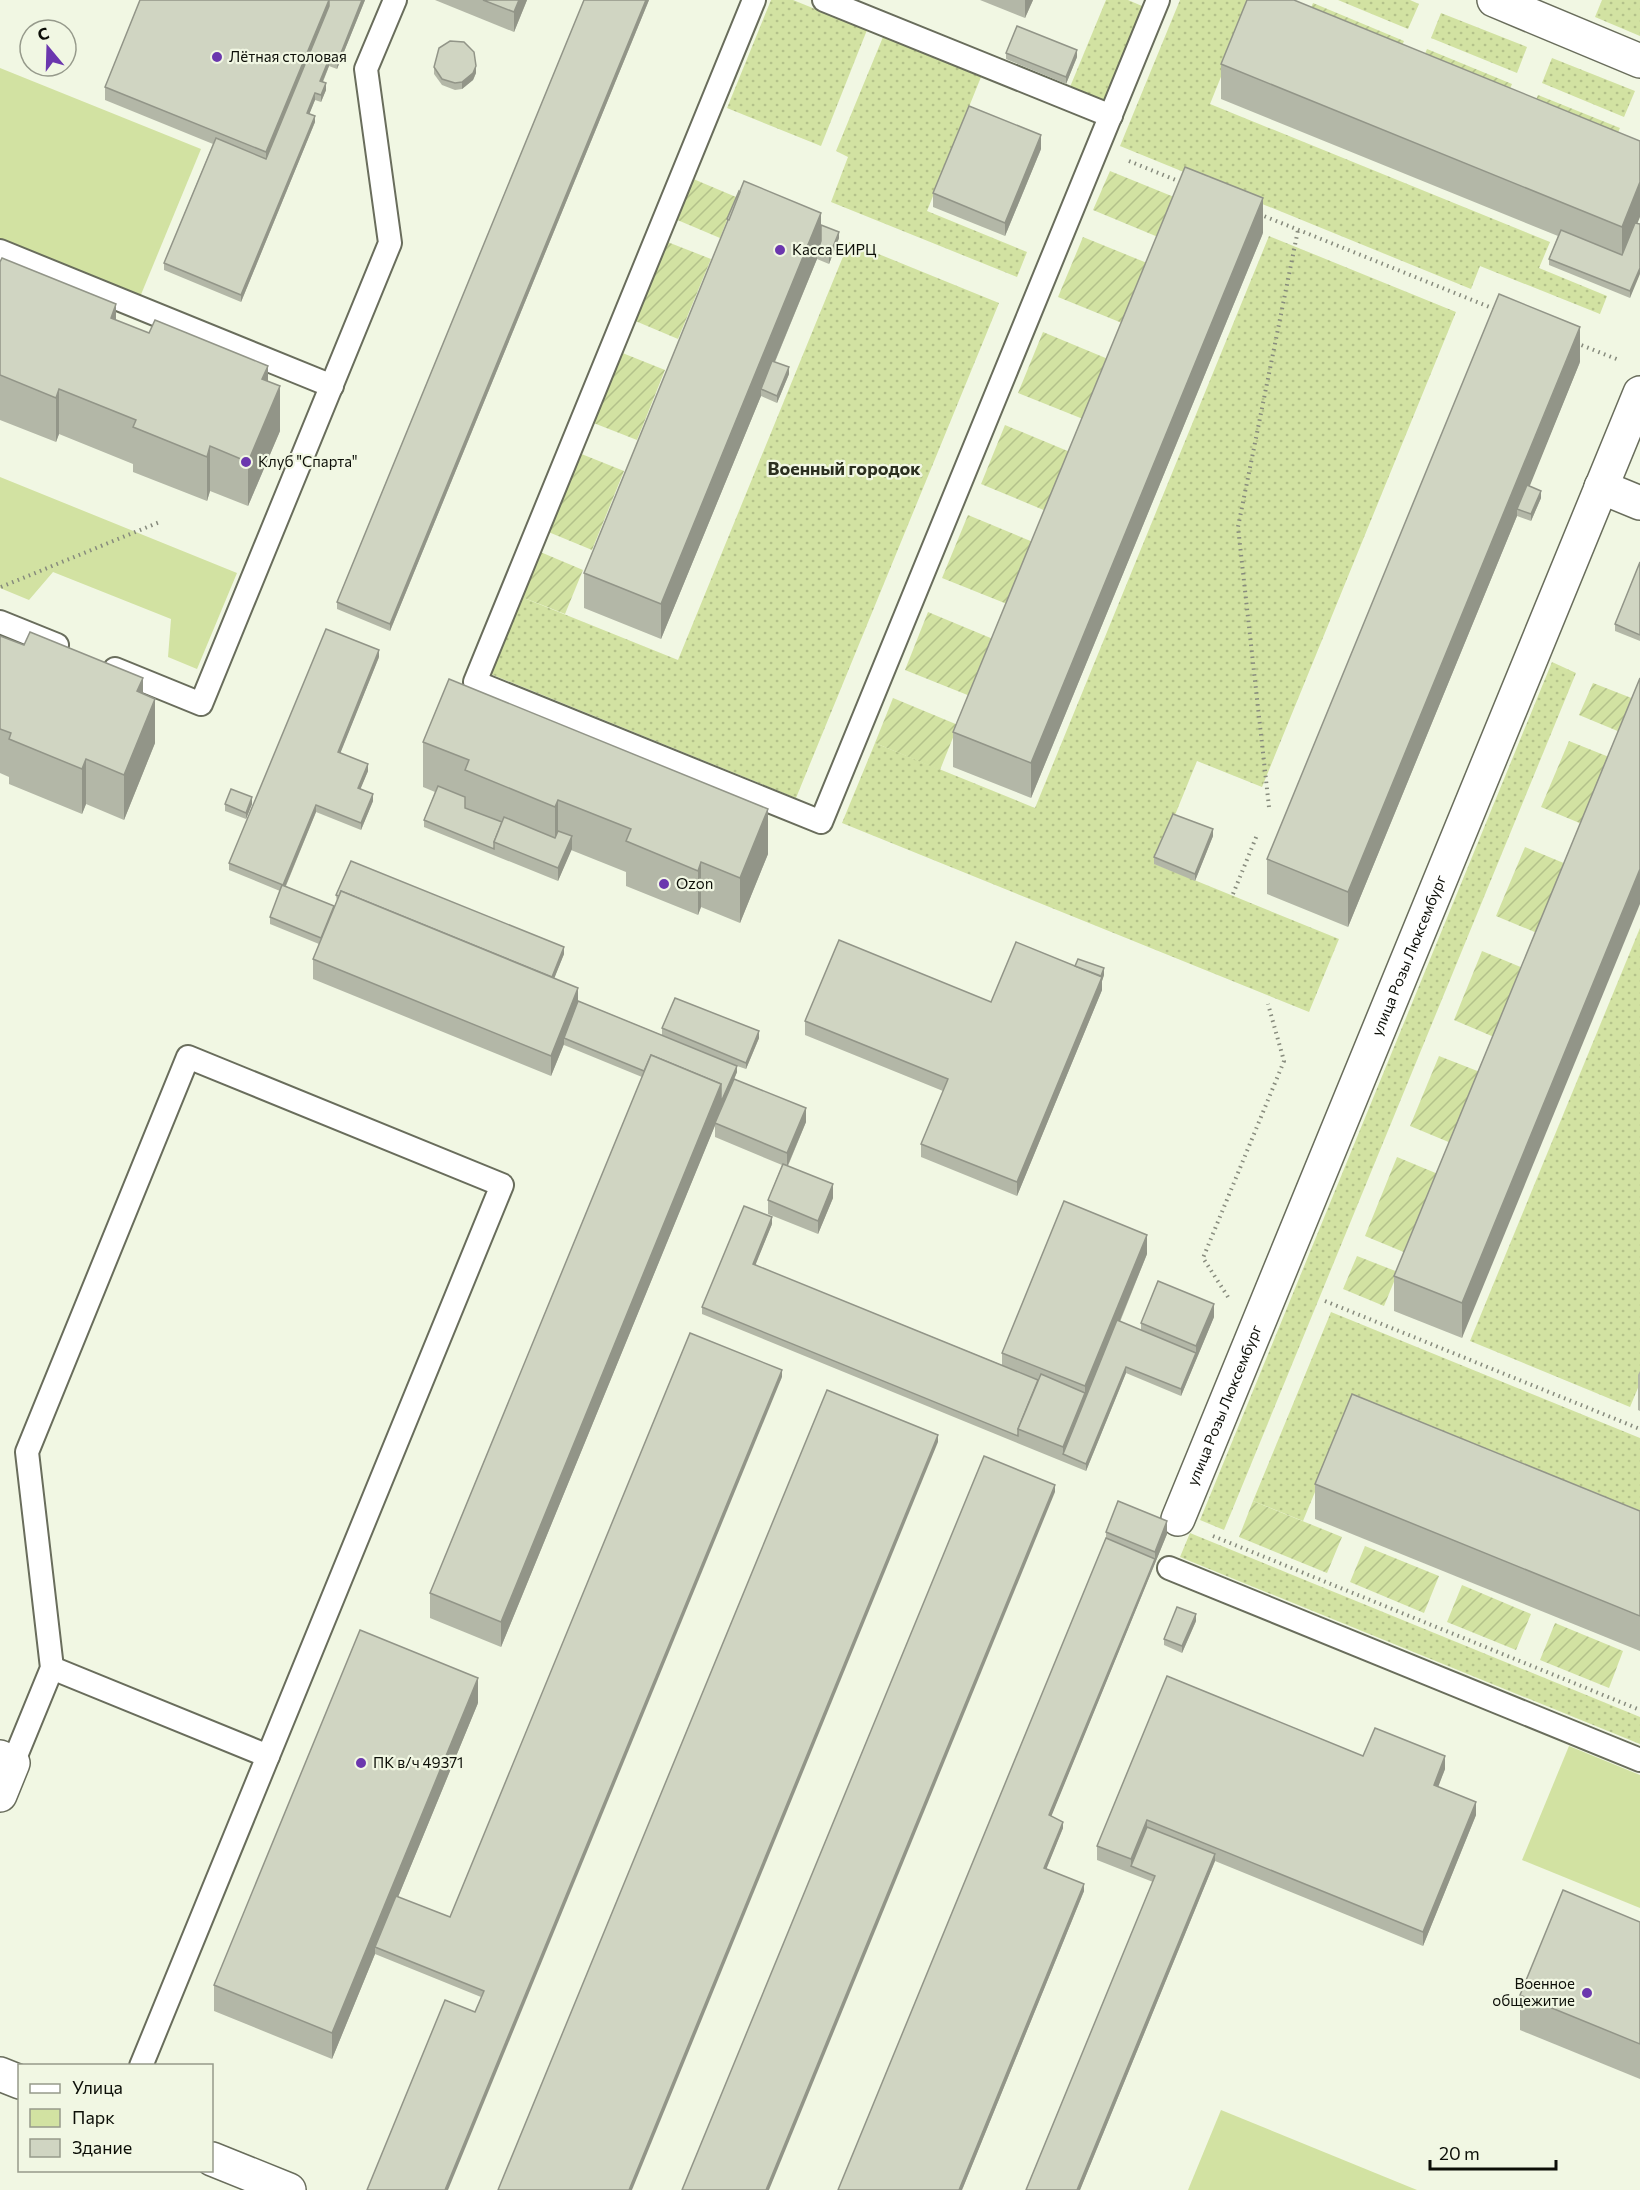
<svg xmlns="http://www.w3.org/2000/svg" width="1640" height="2190" font-family="Commissioner,sans-serif">
	<style>
		.grass { fill: url(#grass-dots) }
		.park { fill: #d2e2a2 }
		.garden { fill: url(#garden-furrows) }
		.lines { fill: none; stroke-linecap: round; stroke-linejoin: round }
		.service-casing { stroke: #696d5c; stroke-width: 26 }
		.minor-casing { stroke: #696d5c; stroke-width: 36 }
		.path { stroke: #878b7d; stroke-width: 4; stroke-dasharray: 1.5 4.5; stroke-linecap: butt }
		.service { stroke: #fff; stroke-width: 22 }
		.minor { stroke: #fff; stroke-width: 33 }
		.wall { fill: #b3b7a7 }
		.shaded-wall { fill: #929588 }
		.building { fill: #d0d5c2; stroke: #929588; stroke-width: 1.5 }
		.poi-dot { fill: #6b37ae; stroke: #f1f7e3; stroke-width: 2 }
		.labels { text-anchor: middle; stroke-width: 4.5; stroke-linejoin: round; paint-order: stroke }
		.poi-label { font-size: 15px; fill: #0d0f08; stroke: #f1f7e3; text-anchor: start }
		.street-label { font-size: 15px; fill: #0d0f08; stroke: #f1f7e3 }
		.quarter-label { font-size: 18px; font-weight: bold; fill: #2b2f1f; stroke: #f1f7e3 }
	</style>
	<defs>
		<pattern id="grass-dots" width="8" height="8" patternUnits="userSpaceOnUse" patternTransform="scale(1.5)"><rect width="8" height="8" fill="#d2e2a2"/><path d="M2 2h.1M6 6h.1" fill="none" stroke="#b3c18a" stroke-width="1.8" stroke-linecap="round"/></pattern>
		<pattern id="garden-furrows" width="10" height="10" patternUnits="userSpaceOnUse" patternTransform="scale(1.5)"><rect width="10" height="10" fill="#d2e2a2"/><path d="M-1 1l2-2M0 10L10 0M9 11l2-2" fill="none" stroke="#b3c18a"/></pattern>
	</defs>
	<rect width="100%" height="100%" fill="#f1f7e3"/>
	<!-- grass -->
	<g class="grass">
		<polygon points="771,0 793,0 867,30 821,146 727,108"/>
		<polygon points="1106,0 1128,0 1149,9 1110,104 1070,87"/>
		<polygon points="1180,0 1252,0 1210,104 1550,242 1539,268 1607,296 1600,314 1480,266 1471,289 1120,146"/>
		<polygon points="1338,0 1410,0 1419,4 1408,29"/>
		<polygon points="1602,0 1640,0 1640,36 1595,17"/>
		<polygon points="1441,13 1527,47 1517,73 1431,38"/>
		<polygon points="883,37 981,77 927,211 1027,252 1017,277 831,202 848,157 836,151"/>
		<polygon points="1552,58 1635,91 1624,117 1542,83"/>
		<polygon points="1269,236 1456,312 1262,787 1197,761 1155,864 1339,939 1309,1012 842,823 875,743 1035,808"/>
		<polygon points="849,242 999,303 796,798 488,673 519,596 678,660"/>
		<polygon points="1552,662 1576,673 1224,1530 1200,1520"/>
		<polygon points="1640,928 1640,1383 1630,1407 1470,1341"/>
		<polygon points="1331,1312 1640,1438 1640,1536 1346,1417 1303,1521 1253,1501"/>
		<polygon points="1190,1533 1640,1717 1640,1744 1180,1557"/>
	</g>
	<!-- park -->
	<g class="park">
		<polygon points="0,68 201,149 140,297 0,240"/>
		<polygon points="0,477 237,573 197,669 168,657 171,619 53,572 29,600 0,588"/>
		<polygon points="1569,1746 1640,1775 1640,1908 1522,1860"/>
		<polygon points="1221,2110 1417,2190 1188,2190"/>
	</g>
	<!-- garden -->
	<g class="garden">
		<polygon points="1313,3 1404,41 1396,59 1305,23"/>
		<polygon points="1427,49 1512,84 1504,103 1419,68"/>
		<polygon points="1538,95 1620,128 1612,146 1530,113"/>
		<polygon points="1110,171 1174,197 1158,237 1093,210"/>
		<polygon points="691,178 736,197 720,238 675,219"/>
		<polygon points="1083,237 1147,263 1122,323 1058,297"/>
		<polygon points="665,241 711,259 678,339 633,320"/>
		<polygon points="1043,332 1108,359 1083,419 1018,393"/>
		<polygon points="620,352 665,370 637,440 591,422"/>
		<polygon points="1005,425 1070,452 1046,511 981,484"/>
		<polygon points="579,453 624,471 592,550 546,531"/>
		<polygon points="968,515 1033,542 1007,604 942,578"/>
		<polygon points="538,551 583,570 565,614 519,596"/>
		<polygon points="928,612 993,639 970,696 905,670"/>
		<polygon points="1593,683 1634,699 1620,732 1579,715"/>
		<polygon points="893,698 958,725 940,770 875,743"/>
		<polygon points="1569,741 1609,757 1582,824 1541,807"/>
		<polygon points="1525,847 1566,864 1537,933 1496,916"/>
		<polygon points="1482,951 1523,968 1494,1037 1454,1020"/>
		<polygon points="1439,1056 1480,1072 1451,1143 1410,1126"/>
		<polygon points="1397,1157 1438,1174 1406,1253 1365,1236"/>
		<polygon points="1357,1256 1398,1272 1384,1306 1343,1289"/>
		<polygon points="1253,1501 1342,1537 1327,1573 1239,1537"/>
		<polygon points="1365,1546 1439,1576 1424,1613 1350,1582"/>
		<polygon points="1462,1585 1531,1614 1516,1650 1447,1622"/>
		<polygon points="1555,1623 1623,1651 1609,1688 1540,1660"/>
	</g>
	<g class="lines">
		<defs>
			<g id="service">
				<polyline points="754,0 475,682 821,822 1158,0"/>
				<polyline points="824,0 1111,116"/>
				<polyline points="0,251 332,386"/>
				<polyline points="0,622 57,645"/>
				<polyline points="115,669 201,704 390,243 366,69 395,0"/>
				<polyline points="1169,1568 1640,1760"/>
				<polyline points="52,1668 268,1756"/>
				<polyline points="13,1763 52,1668 27,1452 188,1057 502,1185 141,2066"/>
			</g>
			<g id="minor">
				<polyline points="1494,0 1640,61"/>
				<polyline points="1601,487 1640,503"/>
				<path id="s1" d="M1178,1519L1640,393"/>
				<polyline points="0,1757 13,1763 0,1795"/>
				<polyline points="0,2074 20,2082"/>
				<polyline points="212,2159 289,2190"/>
			</g>
		</defs>
		<!-- service casing -->
		<use href="#service" class="service-casing"/>
		<!-- minor casing -->
		<use href="#minor" class="minor-casing"/>
		<!-- path -->
		<g class="path">
			<polyline points="1129,161 1183,183"/>
			<polyline points="1259,214 1497,310"/>
			<polyline points="1576,343 1619,360"/>
			<polyline points="1,587 162,521"/>
			<polyline points="1269,807 1238,527 1298,230"/>
			<polyline points="1233,894 1257,835"/>
			<polyline points="1228,1297 1203,1258 1284,1061 1268,1004"/>
			<polyline points="1325,1301 1640,1429"/>
			<polyline points="1213,1536 1640,1710"/>
		</g>
		<!-- service -->
		<use href="#service" class="service"/>
		<!-- minor -->
		<use href="#minor" class="minor"/>
	</g>
	<!-- wall -->
	<g class="wall">
		<polygon points="140,0 365,0 337,69 329,66 323,82 326,90 321,102 315,100 309,114 315,122 241,302 164,270 164,263 213,144 105,100 105,87"/>
		<polygon points="435,0 527,0 514,32"/>
		<polygon points="584,0 649,0 390,631 337,609 337,602"/>
		<polygon points="980,0 1033,0 1025,18"/>
		<polygon points="1006,53 1077,57 1066,84 1006,59"/>
		<polygon points="1221,64 1637,223 1630,298 1549,265 1549,259 1558,236 1221,99"/>
		<polygon points="434,67 476,73 473,80 462,89 455,90 442,85 434,74"/>
		<polygon points="1041,149 1005,236 933,207 933,193"/>
		<polygon points="740,192 821,225 839,238 829,264 817,259 775,362 789,374 777,403 761,396 661,639 584,608 584,573 727,223 727,219"/>
		<polygon points="1263,233 1031,798 953,767 953,732"/>
		<polygon points="0,262 116,320 268,381 280,431 248,506 210,491 207,501 133,472 133,464 59,434 56,442 0,420"/>
		<polygon points="1580,362 1529,486 1541,498 1531,521 1517,516 1348,927 1267,894 1267,859"/>
		<polygon points="1640,562 1640,641 1615,631 1615,624"/>
		<polygon points="0,636 143,694 155,743 124,820 86,804 82,814 9,784 9,777 0,773"/>
		<polygon points="379,657 340,753 368,771 360,789 373,801 361,830 316,812 286,886 334,909 337,902 336,895 564,954 554,978 578,1001 662,1035 662,1028 759,1038 746,1069 737,1066 737,1072 734,1079 806,1122 788,1166 833,1198 818,1234 768,1214 768,1200 782,1165 715,1137 715,1125 501,1647 430,1618 430,1593 642,1077 564,1045 564,1044 551,1076 313,979 313,959 319,944 270,924 270,917 280,891 229,870 229,863"/>
		<polygon points="1640,678 1462,1338 1394,1311 1394,1276"/>
		<polygon points="423,742 768,854 740,923 701,907 698,915 626,886 626,872 571,850 558,881 424,827 424,820 435,792 423,787"/>
		<polygon points="225,804 252,804 246,819 225,811"/>
		<polygon points="1213,836 1195,881 1154,864 1154,857"/>
		<polygon points="1075,966 1104,975 1102,981 1102,990 1017,1196 921,1157 921,1144 943,1091 805,1035 805,1021 991,1002"/>
		<polygon points="772,1224 755,1265 1002,1365 1002,1353 1147,1254 1120,1322 1141,1330 1141,1323 1214,1317 1181,1396 1126,1373 1086,1471 702,1314 702,1307"/>
		<polygon points="1640,1371 1640,1411 1638,1410 1638,1375"/>
		<polygon points="782,1377 475,2012 481,1997 375,1954 332,2059 214,2011 214,1985 478,1703 398,1897 450,1917"/>
		<polygon points="1315,1484 1640,1511 1640,1651 1315,1519"/>
		<polygon points="1106,1532 1167,1534 1051,1816 1063,1828 1046,1869 1084,1891 962,2190 1106,1538"/>
		<polygon points="1196,1621 1182,1653 1164,1645 1164,1639"/>
		<polygon points="1167,1676 1363,1756 1445,1769 1438,1786 1476,1815 1423,1946 1215,1861 1080,2190 1026,2190 1153,1882 1097,1860 1097,1846"/>
		<polygon points="1640,1922 1640,2079 1520,2030 1520,1995"/>
	</g>
	<!-- shaded-wall -->
	<g class="shaded-wall">
		<polygon points="329,0 329,13 266,166 266,152"/>
		<polygon points="362,0 365,0 337,69 337,63"/>
		<polygon points="519,0 527,0 514,32 514,12"/>
		<polygon points="646,0 649,0 390,631 390,624"/>
		<polygon points="1025,0 1033,0 1025,18"/>
		<polygon points="1077,50 1077,57 1066,84 1066,77"/>
		<polygon points="329,59 329,66 320,88 320,81"/>
		<polygon points="476,66 476,73 473,80 462,89 462,82"/>
		<polygon points="326,83 326,90 321,102 321,95"/>
		<polygon points="315,93 315,100 307,120 307,113"/>
		<polygon points="315,116 315,122 241,302 241,295"/>
		<polygon points="1041,135 1041,149 1005,236 1005,223"/>
		<polygon points="1640,182 1640,217 1622,262 1622,227"/>
		<polygon points="1263,198 1263,233 1031,798 1031,763"/>
		<polygon points="821,213 821,248 817,253 817,259 763,390 761,389 761,396 661,639 661,604"/>
		<polygon points="839,232 839,238 829,264 829,257"/>
		<polygon points="1640,268 1640,274 1630,298 1630,291"/>
		<polygon points="116,304 116,349 111,318"/>
		<polygon points="1580,327 1580,362 1520,510 1517,509 1517,516 1348,927 1348,892"/>
		<polygon points="268,366 268,410 262,379"/>
		<polygon points="789,367 789,374 777,403 777,396"/>
		<polygon points="280,386 280,431 248,506 248,462"/>
		<polygon points="59,389 59,434 56,442 56,398"/>
		<polygon points="210,446 210,491 207,501 207,457"/>
		<polygon points="1541,491 1541,498 1531,521 1531,514"/>
		<polygon points="379,650 379,657 338,759 338,752"/>
		<polygon points="143,678 143,723 137,691"/>
		<polygon points="155,699 155,743 124,820 124,775"/>
		<polygon points="86,759 86,804 82,814 82,769"/>
		<polygon points="368,764 368,771 358,795 358,788"/>
		<polygon points="373,794 373,801 361,830 361,823"/>
		<polygon points="252,797 252,804 246,819 246,813"/>
		<polygon points="558,800 558,844 555,851 555,807"/>
		<polygon points="316,805 316,812 283,892 283,885"/>
		<polygon points="768,809 768,854 740,923 740,878"/>
		<polygon points="1213,829 1213,836 1195,881 1195,874"/>
		<polygon points="572,836 572,849 558,881 558,868"/>
		<polygon points="701,862 701,907 698,915 698,871"/>
		<polygon points="1640,869 1640,904 1462,1338 1462,1303"/>
		<polygon points="334,906 334,913 321,945 321,938"/>
		<polygon points="564,947 564,954 550,989 550,982"/>
		<polygon points="1104,968 1104,975 1102,981 1102,990 1017,1196 1017,1182"/>
		<polygon points="578,988 578,1008 564,1038 564,1044 551,1076 551,1056"/>
		<polygon points="759,1031 759,1038 746,1069 746,1063"/>
		<polygon points="737,1066 737,1072 501,1647 501,1622 721,1084"/>
		<polygon points="806,1108 806,1122 787,1167 787,1153"/>
		<polygon points="833,1184 833,1198 818,1234 818,1221"/>
		<polygon points="772,1217 772,1224 753,1271 753,1264"/>
		<polygon points="1147,1235 1147,1254 1065,1455 1063,1454 1063,1447 1085,1393 1085,1386"/>
		<polygon points="1214,1304 1214,1317 1181,1396 1181,1389 1196,1353 1196,1346"/>
		<polygon points="1126,1367 1126,1373 1086,1471 1086,1464"/>
		<polygon points="782,1370 782,1377 448,2190 445,2190"/>
		<polygon points="938,1435 938,1442 632,2190 629,2190"/>
		<polygon points="1055,1485 1055,1492 769,2190 766,2190"/>
		<polygon points="1167,1521 1167,1534 1049,1822 1049,1815 1155,1559 1155,1552"/>
		<polygon points="1196,1614 1196,1621 1182,1653 1182,1646"/>
		<polygon points="478,1678 478,1703 377,1948 375,1947 375,1954 332,2059 332,2033"/>
		<polygon points="1445,1756 1445,1769 1434,1798 1434,1785"/>
		<polygon points="1476,1802 1476,1815 1423,1946 1423,1932"/>
		<polygon points="1147,1820 1147,1834 1131,1866 1131,1859"/>
		<polygon points="1063,1822 1063,1828 1044,1875 1044,1868"/>
		<polygon points="1215,1854 1215,1861 1080,2190 1077,2190"/>
		<polygon points="1084,1884 1084,1891 962,2190 959,2190"/>
	</g>
	<!-- building -->
	<g class="building">
		<polygon points="140,0 329,0 266,152 105,87"/>
		<polygon points="329,0 362,0 337,63 329,59 320,81 326,83 321,95 315,93 307,113 315,116 241,295 164,263 216,138 266,159 329,6"/>
		<polygon points="483,0 519,0 514,12"/>
		<polygon points="584,0 646,0 390,624 337,602"/>
		<polygon points="1247,0 1294,0 1640,141 1640,182 1622,227 1221,64"/>
		<polygon points="1017,26 1077,50 1066,77 1006,53"/>
		<polygon points="450,41 464,42 474,52 476,66 473,73 462,82 455,83 442,79 434,67 439,48"/>
		<polygon points="969,106 1041,135 1005,223 933,193"/>
		<polygon points="1185,167 1263,198 1031,763 953,732"/>
		<polygon points="744,181 821,213 661,604 584,573"/>
		<polygon points="739,191 740,192 729,220 727,219"/>
		<polygon points="1635,223 1640,224 1640,268 1630,291 1549,259 1561,230 1622,255"/>
		<polygon points="821,225 839,232 829,257 817,253 821,241"/>
		<polygon points="2,258 116,304 111,318 149,333 155,320 268,366 262,379 280,386 248,462 210,446 207,457 133,427 136,420 59,389 56,398 0,375 0,262"/>
		<polygon points="1499,294 1580,327 1348,892 1267,859"/>
		<polygon points="772,361 789,367 777,396 761,389"/>
		<polygon points="1527,485 1541,491 1531,514 1517,509"/>
		<polygon points="1640,562 1640,635 1615,624"/>
		<polygon points="326,629 379,650 338,752 368,764 358,788 373,794 361,823 316,805 283,885 229,863"/>
		<polygon points="30,632 143,678 137,691 155,699 124,775 86,759 82,769 9,739 11,733 0,729 0,636 24,645"/>
		<polygon points="1640,678 1640,869 1462,1303 1394,1276"/>
		<polygon points="449,679 768,809 740,878 701,862 698,871 626,841 631,829 558,800 555,807 465,770 469,760 423,742"/>
		<polygon points="438,786 465,797 465,808 502,822 494,842 494,849 424,820"/>
		<polygon points="231,789 252,797 246,813 225,804"/>
		<polygon points="1173,814 1213,829 1195,874 1154,857"/>
		<polygon points="504,817 555,838 558,831 572,836 558,868 494,842"/>
		<polygon points="351,861 564,947 552,977 341,891 339,896 336,895"/>
		<polygon points="282,885 334,906 321,938 270,917"/>
		<polygon points="341,891 578,988 551,1056 313,959"/>
		<polygon points="839,940 991,1002 1016,942 1102,977 1017,1182 921,1144 948,1079 805,1021"/>
		<polygon points="1078,959 1104,968 1101,976 1075,966"/>
		<polygon points="675,998 759,1031 746,1063 662,1028"/>
		<polygon points="578,1001 737,1066 721,1102 721,1084 651,1055 644,1071 564,1038"/>
		<polygon points="651,1055 721,1084 501,1622 430,1593"/>
		<polygon points="734,1079 806,1108 787,1153 715,1123"/>
		<polygon points="783,1164 833,1184 818,1221 768,1200"/>
		<polygon points="1064,1201 1147,1235 1085,1386 1002,1353"/>
		<polygon points="744,1206 772,1217 753,1264 1038,1380 1018,1429 1018,1436 702,1307"/>
		<polygon points="1158,1281 1214,1304 1196,1346 1141,1323"/>
		<polygon points="1117,1320 1196,1353 1181,1389 1126,1367 1086,1464 1063,1454"/>
		<polygon points="690,1333 782,1370 445,2190 367,2190 445,2000 475,2012 484,1991 375,1947 396,1896 450,1917"/>
		<polygon points="1041,1374 1085,1393 1063,1447 1018,1429"/>
		<polygon points="827,1390 938,1435 629,2190 498,2190"/>
		<polygon points="1352,1394 1640,1511 1640,1616 1315,1484"/>
		<polygon points="984,1456 1055,1485 766,2190 682,2190"/>
		<polygon points="1118,1501 1167,1521 1155,1552 1106,1532"/>
		<polygon points="1106,1538 1155,1559 1049,1815 1063,1822 1044,1868 1084,1884 959,2190 838,2190"/>
		<polygon points="1177,1607 1196,1614 1182,1646 1164,1639"/>
		<polygon points="360,1630 478,1678 332,2033 214,1985"/>
		<polygon points="1167,1676 1363,1756 1375,1728 1445,1756 1434,1785 1476,1802 1423,1932 1147,1820 1131,1859 1097,1846"/>
		<polygon points="1147,1827 1215,1854 1077,2190 1026,2190 1155,1876 1131,1866"/>
		<polygon points="1563,1890 1640,1922 1640,2044 1520,1995"/>
	</g>
	<!-- markers -->
	<g class="poi-dot">
		<circle cx="217" cy="57" r="6"/>
		<circle cx="780" cy="250" r="6"/>
		<circle cx="246" cy="462" r="6"/>
		<circle cx="664" cy="884" r="6"/>
		<circle cx="361" cy="1763" r="6"/>
		<circle cx="1587" cy="1993" r="6"/>
	</g>
	<g class="labels">
		<!-- poi labels -->
		<g class="poi-label">
			<text x="229" y="62">Лётная столовая</text>
			<text x="792" y="255">Касса ЕИРЦ</text>
			<text x="258" y="467">Клуб "Спарта"</text>
			<text x="676" y="889">Ozon</text>
			<text x="373" y="1768">ПК в/ч 49371</text>
			<text x="1575" y="1989" text-anchor="end">Военное<tspan x="1575" dy="17">общежитие</tspan></text>
		</g>
		<!-- street labels -->
		<g class="street-label">
			<text dy="5" stroke="none"><textPath href="#s1" startOffset="609">улица Розы Люксембург</textPath></text>
			<text dy="5" stroke="none"><textPath href="#s1" startOffset="123">улица Розы Люксембург</textPath></text>
		</g>
		<!-- quarter labels -->
		<g class="quarter-label">
			<text x="844" y="475">Военный городок</text>
		</g>
	</g>
	<!-- legend -->
	<rect x="18" y="2064" width="195" height="108" fill="#f1f7e3" stroke="#969a8b" stroke-width="1.5"/>
	<rect x="30" y="2084" width="30" height="9" fill="#ffffff" stroke="#969a8b" stroke-width="1.5"/>
	<text x="72" y="2094" font-size="18" fill="#0d0f08">Улица</text>
	<rect x="30" y="2109" width="30" height="18" fill="#d2e2a2" stroke="#969a8b" stroke-width="1.5"/>
	<text x="72" y="2124" font-size="18" fill="#0d0f08">Парк</text>
	<rect x="30" y="2139" width="30" height="18" fill="#d0d5c2" stroke="#969a8b" stroke-width="1.5"/>
	<text x="72" y="2154" font-size="18" fill="#0d0f08">Здание</text>
	<!-- north arrow -->
	<g transform="translate(48 48) rotate(341)"><circle r="28" fill="#f1f7e3" stroke="#969a8b" stroke-width="1.5"/>
	<path d="M0-4.5L10 22L0 15L-10 22Z" fill="#6b37ae"/>
	<text y="-9" font-size="16" font-weight="bold" text-anchor="middle" fill="#0d0f08">С</text>
	</g>
	<!-- scale -->
	<path d="M1430 2160v9h126v-9" fill="none" stroke="#0d0f08" stroke-width="3"/>
	<text x="1439" y="2160" font-size="18" fill="#0d0f08" stroke="#f1f7e3" stroke-width="4.5" paint-order="stroke">20 m</text>
</svg>
